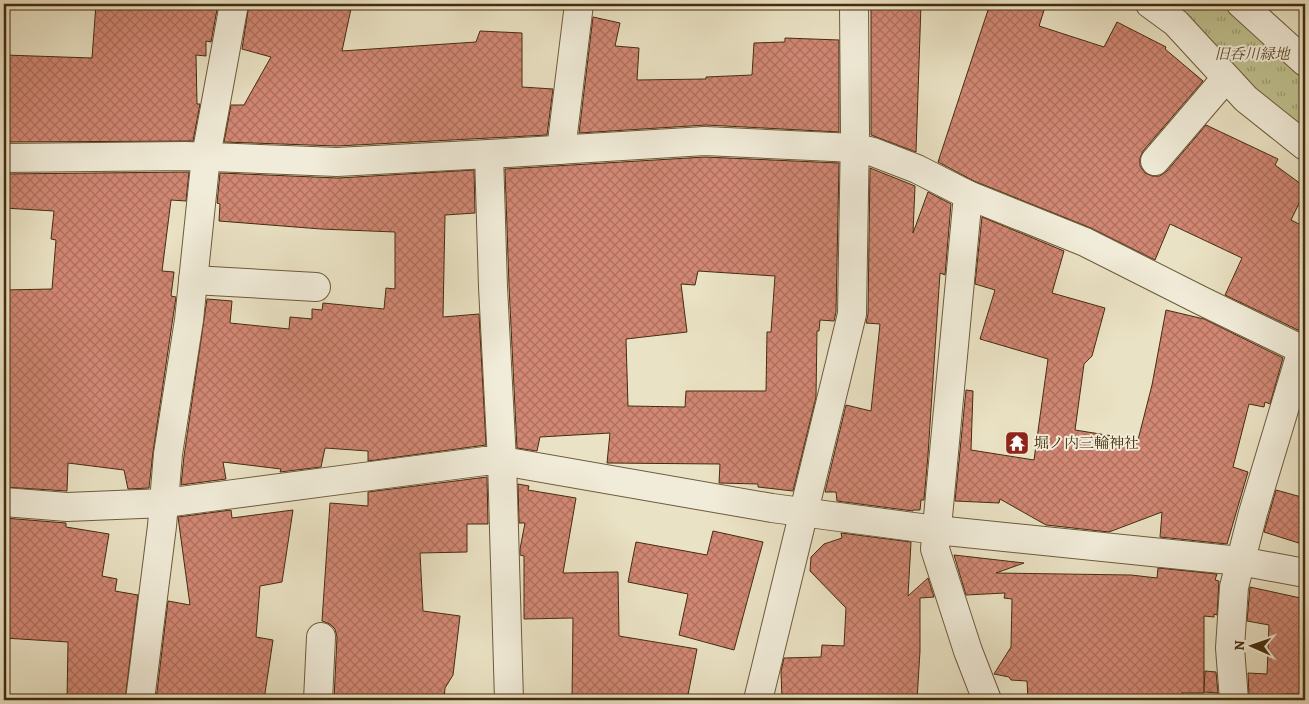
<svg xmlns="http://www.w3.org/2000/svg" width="1309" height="704" font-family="Alegreya,'Noto Serif JP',serif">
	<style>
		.grass { fill: url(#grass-tufts); stroke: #82774e }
		.building { fill: url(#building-cross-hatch); stroke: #442d0d; fill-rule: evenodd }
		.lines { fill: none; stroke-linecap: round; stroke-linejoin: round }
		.minor-casing { stroke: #6e5a3b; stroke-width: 30 }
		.minor { stroke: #f1ecd9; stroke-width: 28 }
		.labels { text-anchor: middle; stroke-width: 4; stroke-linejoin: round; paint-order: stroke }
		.park-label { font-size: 15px; font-style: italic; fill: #5d4b27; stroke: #f1ecd9 }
		.poi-label { font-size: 15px; fill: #442d0d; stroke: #f1ecd9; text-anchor: start }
	</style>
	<defs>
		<pattern id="grass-tufts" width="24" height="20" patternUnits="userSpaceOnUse" patternTransform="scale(1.25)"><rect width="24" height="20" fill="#bfc18f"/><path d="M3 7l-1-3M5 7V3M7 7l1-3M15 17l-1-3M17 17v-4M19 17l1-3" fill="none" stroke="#9d9d73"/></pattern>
		<pattern id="building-cross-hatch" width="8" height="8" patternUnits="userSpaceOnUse" patternTransform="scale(1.25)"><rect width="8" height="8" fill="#d28774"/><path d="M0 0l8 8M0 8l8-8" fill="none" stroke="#ac6f5e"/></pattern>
	</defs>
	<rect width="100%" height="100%" fill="#eae2c4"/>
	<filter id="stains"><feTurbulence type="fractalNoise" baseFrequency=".004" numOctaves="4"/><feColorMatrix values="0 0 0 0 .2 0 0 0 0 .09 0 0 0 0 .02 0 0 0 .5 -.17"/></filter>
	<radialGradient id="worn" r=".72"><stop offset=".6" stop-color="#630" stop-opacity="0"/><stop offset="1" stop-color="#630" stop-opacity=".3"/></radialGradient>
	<!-- grass -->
	<polygon class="grass" points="1159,4 1242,4 1305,62 1305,139"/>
	<!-- building -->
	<g class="building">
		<polygon points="96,4 218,4 211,42 206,41 206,56 196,55 197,104 200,104 193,141 4,142 4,55 92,58"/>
		<polygon points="249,4 352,4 342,51 476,42 480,31 522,33 522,87 553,89 547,135 337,146 224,142 231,105 244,105 271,57 242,49"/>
		<polygon points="871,4 921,4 916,152 871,135"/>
		<polygon points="990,4 1046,4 1039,26 1104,47 1117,22 1166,47 1165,49 1203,81 1143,151 1140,158 1140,166 1145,173 1152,176 1160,176 1167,171 1206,125 1278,159 1275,165 1305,187 1305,191 1291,220 1305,227 1305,331 1300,331 1225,295 1242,258 1170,224 1155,260 1091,228 974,181 938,162"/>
		<polygon points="593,17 620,23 615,46 639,48 637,80 706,79 706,77 752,75 754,43 785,42 785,38 839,40 839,132 706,125 579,133"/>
		<path d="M705,157L839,163L836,312L834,321L820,320L819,331H817L816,397L793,491L758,487V484L719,483L720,464L607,463L610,433L540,437L537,451L517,448L509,286L505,169ZM698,271L775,276L771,332H767L766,391H686L685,407L628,406L626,339L687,332L681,284L695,285Z"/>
		<polygon points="870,168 915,186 913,233 928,192 951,204 945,275 940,273 928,455 924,500 921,500 920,510 913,510 913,511 837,501 836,492 825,492 846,405 871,411 880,324 866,323 868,314"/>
		<polygon points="474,170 475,213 445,215 443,317 479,314 486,445 368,461 368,451 325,448 321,467 280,472 281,469 223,462 226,479 181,485 184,456 207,299 232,301 230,323 289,329 290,317 312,319 312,309 322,310 323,303 384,309 386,288 395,289 395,232 321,229 219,221 220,204 217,203 220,173 338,178"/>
		<polygon points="189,172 186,201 171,200 162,271 174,272 171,296 176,297 153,452 149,488 128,489 124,470 68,463 67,491 4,487 4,290 52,289 56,240 51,239 54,211 4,208 4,174"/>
		<polygon points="982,217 1064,251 1052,293 1105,308 1092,356 1084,364 1075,430 1138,440 1152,385 1166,310 1204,319 1283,358 1270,404 1265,402 1264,407 1249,404 1233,467 1248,472 1227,544 1160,537 1162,512 1109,532 1046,525 1000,499 999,503 955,501 966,390 973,391 971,450 1034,460 1048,359 980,339 995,290 975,284"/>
		<polygon points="487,477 488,524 467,524 467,552 420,553 423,611 460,616 453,675 445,688 444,700 334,700 337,637 335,629 330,624 322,621 330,503 368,506 368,492"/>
		<polygon points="518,484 529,486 528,490 576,498 563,573 618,572 619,636 697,649 687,700 572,700 573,618 524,619 524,556 520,555 520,549 525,523 519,523"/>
		<polygon points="1276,490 1305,498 1305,545 1264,532"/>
		<polygon points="231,510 232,518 293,510 282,582 260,586 256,637 273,640 264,700 156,700 168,601 190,605 178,517"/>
		<polygon points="4,518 66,523 66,527 109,534 102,576 117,579 115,591 138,595 125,700 67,700 68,642 4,638"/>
		<polygon points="713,531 763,542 734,650 679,635 688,594 628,582 636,542 707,555"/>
		<polygon points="841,533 911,542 908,596 928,578 934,597 920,598 920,651 917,700 782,700 781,671 784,658 821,657 822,645 844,646 846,608 810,571 811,557 824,544 842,538"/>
		<polygon points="954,555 1024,563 996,573 1131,575 1157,578 1158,568 1217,574 1215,580 1219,581 1217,615 1214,614 1214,617 1204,616 1204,693 1182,693 1185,700 1028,700 1027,681 1011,680 1009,677 994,674 1011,647 1012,599 1004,598 1005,593 966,595"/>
		<polygon points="1250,587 1305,599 1305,694 1285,694 1285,700 1254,700 1254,696 1249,696 1248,673 1267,674 1269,625 1247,621"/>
		<polygon points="1205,671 1216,672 1218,693 1204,692"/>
	</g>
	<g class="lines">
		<defs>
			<g id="minor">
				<polyline points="1150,4 1176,23 1246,99 1305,146"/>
				<polyline points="1241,4 1305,62"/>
				<polyline points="561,150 579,4"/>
				<polyline points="489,154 493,287 502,461 509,700"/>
				<polyline points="4,158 185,156 337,162 489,154 705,141 855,148 873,152 917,169 968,195 1085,242 1200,300 1305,351"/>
				<polyline points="1155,161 1226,78"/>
				<polyline points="968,195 935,549 968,651 987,700"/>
				<polyline points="193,280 316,287"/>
				<polyline points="4,502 67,507 165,503 485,461 502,461 772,508 936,530 1240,561 1305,573"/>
				<polyline points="140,700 162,526 168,454 189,320 206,156 234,4"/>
				<polyline points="318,700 321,637"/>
				<polyline points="758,700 852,314 855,132 854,4"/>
				<polyline points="1234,700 1230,648 1234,587 1253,513 1302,350 1305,346"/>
			</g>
		</defs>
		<!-- minor casing -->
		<use href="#minor" class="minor-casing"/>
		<!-- minor -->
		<use href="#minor" class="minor"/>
	</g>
	<!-- icons -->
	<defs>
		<symbol id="temple-square" viewBox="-11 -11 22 22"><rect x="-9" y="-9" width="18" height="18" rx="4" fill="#8f2418" stroke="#f1ecd9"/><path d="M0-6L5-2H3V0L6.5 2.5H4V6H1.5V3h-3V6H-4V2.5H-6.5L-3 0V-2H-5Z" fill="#fff"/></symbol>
	</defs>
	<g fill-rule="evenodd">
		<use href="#temple-square" x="1003" y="429" width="28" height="28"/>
	</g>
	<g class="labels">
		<!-- park labels -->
		<g class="park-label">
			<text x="1252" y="59">旧呑川緑地</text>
		</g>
		<!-- poi labels -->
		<g class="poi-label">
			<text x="1034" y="448">堀ノ内三輪神社</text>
		</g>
	</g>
	<!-- margin -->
	<rect width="1309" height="704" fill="none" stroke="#eae2c4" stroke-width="20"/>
	<rect x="5" y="5" width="1299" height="694" fill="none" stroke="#442d0d" stroke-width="2.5"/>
	<rect x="10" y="10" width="1289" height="684" fill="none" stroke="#442d0d"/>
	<!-- north arrow -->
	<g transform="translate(1252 646) rotate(272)" stroke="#f1ecd9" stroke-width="4" paint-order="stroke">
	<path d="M0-4L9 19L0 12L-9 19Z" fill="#442d0d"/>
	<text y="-8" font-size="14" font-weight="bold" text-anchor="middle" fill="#442d0d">N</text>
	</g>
	<rect width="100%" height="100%" filter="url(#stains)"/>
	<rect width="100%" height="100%" fill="url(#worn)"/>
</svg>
